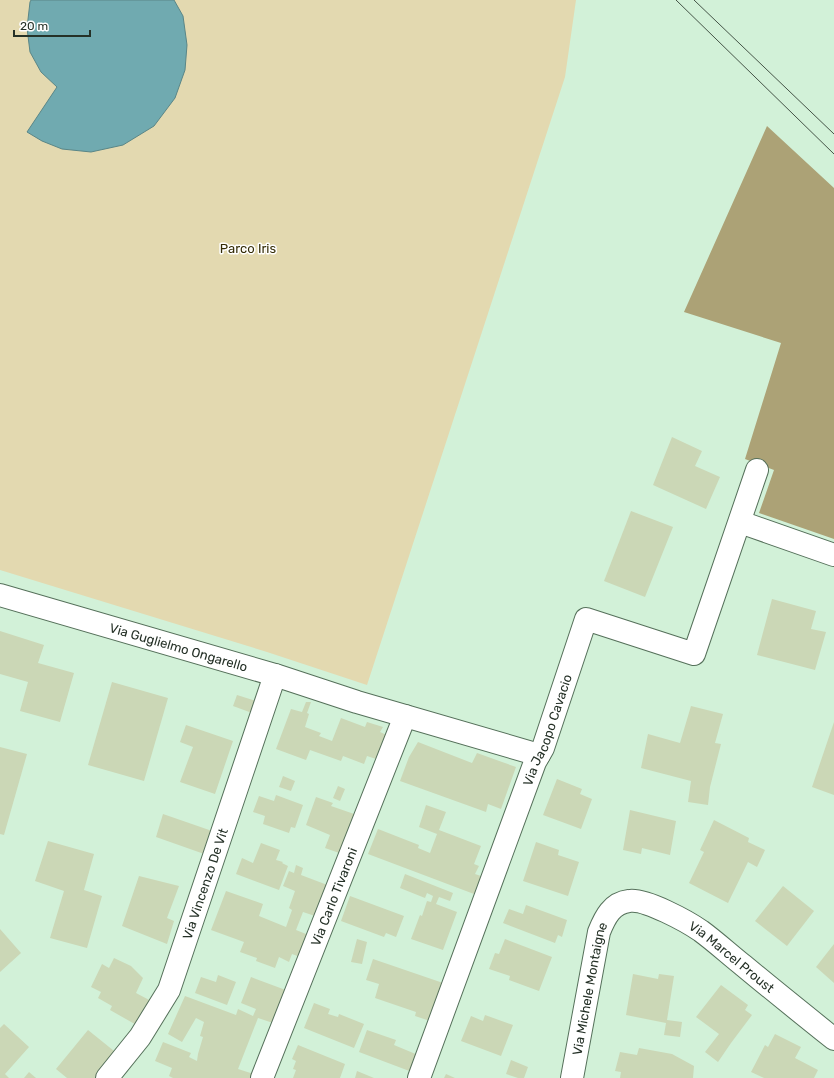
<svg xmlns="http://www.w3.org/2000/svg" width="834" height="1078" font-family="Rubik,sans-serif">
	<style>
		.green { fill: #e3d9b0 }
		.forest { fill: #aca276 }
		.water { fill: #70aab0; stroke: #5a8687 }
		.building { fill: #cbd7b6 }
		.lines { fill: none; stroke-linecap: round; stroke-linejoin: round }
		.minor-casing { stroke: #55705a; stroke-width: 24 }
		.minor { stroke: #fff; stroke-width: 22 }
		.tram { stroke: #455447; stroke-width: 1 }
		.labels { text-anchor: middle; stroke-width: 3; stroke-linejoin: round; paint-order: stroke }
		.park-label { font-size: 13px; fill: #342c06; stroke: #fff }
		.street-label { font-size: 13px; fill: #253127; stroke: #fff }
	</style>
	<rect width="100%" height="100%" fill="#d2f1d8"/>
	<!-- green -->
	<polygon class="green" points="0,0 576,0 565,77 367,685 267,652 0,570"/>
	<!-- forest -->
	<polygon class="forest" points="767,126 834,188 834,539 759,513 774,470 745,459 781,343 684,312"/>
	<!-- water -->
	<polygon class="water" points="31,0 174,0 183,16 187,45 185,70 175,98 154,126 123,145 91,152 62,149 42,141 27,132 57,87 41,72 30,52 27,28 30,2"/>
	<!-- building -->
	<g class="building">
		<polygon points="672,437 702,451 695,466 720,477 706,509 653,485"/>
		<polygon points="631,511 673,527 645,597 604,581"/>
		<polygon points="772,599 816,611 811,629 826,632 815,670 757,655"/>
		<polygon points="0,631 44,645 38,663 74,673 60,722 20,711 28,682 0,674"/>
		<polygon points="112,682 168,698 144,781 88,765"/>
		<polygon points="237,695 256,701 252,713 233,706"/>
		<polygon points="306,702 311,702 307,713 309,714 305,727 321,733 319,736 332,741 341,718 365,727 367,722 383,727 380,732 391,737 382,761 367,756 364,764 343,756 341,761 310,750 306,760 276,749 291,709 302,712"/>
		<polygon points="691,706 723,714 715,743 721,744 710,787 708,805 688,802 691,781 641,768 648,734 680,743"/>
		<polygon points="834,722 834,795 812,787"/>
		<polygon points="186,725 233,741 215,794 180,782 193,747 180,742"/>
		<polygon points="418,742 472,763 477,753 516,767 501,809 488,804 486,812 400,781 409,757"/>
		<polygon points="0,747 27,754 4,835 0,834"/>
		<polygon points="283,776 295,781 291,791 279,787"/>
		<polygon points="557,779 582,789 580,794 592,799 581,829 543,815"/>
		<polygon points="338,786 345,789 340,801 333,798"/>
		<polygon points="276,795 303,805 295,828 291,827 289,833 263,824 265,816 253,812 259,796 274,801"/>
		<polygon points="316,797 333,803 331,806 357,815 342,854 325,848 330,835 306,825"/>
		<polygon points="426,805 446,812 439,830 481,846 474,864 479,866 475,874 481,876 474,894 368,854 378,829 419,845 418,848 430,853 437,834 419,827"/>
		<polygon points="630,810 676,821 670,855 642,848 641,854 623,850"/>
		<polygon points="163,814 215,832 207,855 156,837"/>
		<polygon points="714,820 749,838 748,842 765,850 757,867 748,862 728,903 689,883 704,852 700,850"/>
		<polygon points="48,841 94,854 84,890 102,896 87,948 50,938 64,891 35,881"/>
		<polygon points="536,842 559,850 558,855 579,862 568,896 523,881"/>
		<polygon points="261,843 280,850 276,860 283,862 282,863 288,866 279,890 236,874 242,858 253,863"/>
		<polygon points="296,865 303,868 301,875 330,886 318,917 303,912 296,930 311,936 303,958 292,954 289,962 279,957 275,968 256,961 257,958 240,952 244,942 211,930 226,891 263,904 259,916 286,927 292,910 289,908 295,891 283,886 289,871 294,873"/>
		<polygon points="405,874 453,893 450,901 439,897 436,904 457,912 443,950 411,939 420,915 422,916 427,901 431,902 433,896 427,893 425,898 400,888"/>
		<polygon points="139,876 179,886 167,918 174,921 167,944 122,926"/>
		<polygon points="783,886 814,911 787,946 755,921"/>
		<polygon points="350,896 404,916 396,937 386,933 384,937 341,921"/>
		<polygon points="526,905 567,920 562,937 558,935 555,943 503,923 509,909 523,914"/>
		<polygon points="0,929 21,953 0,972"/>
		<polygon points="357,939 367,942 362,964 351,962"/>
		<polygon points="505,939 552,957 539,991 509,980 510,976 489,969 495,953 499,954"/>
		<polygon points="834,944 834,983 816,967"/>
		<polygon points="114,958 131,966 143,978 136,993 153,1002 140,1027 110,1010 112,1006 98,998 101,992 91,987 102,964 109,968"/>
		<polygon points="373,959 446,984 433,1022 415,1016 416,1012 375,998 379,984 366,980"/>
		<polygon points="633,974 658,979 659,974 674,976 667,1020 682,1022 680,1037 664,1035 666,1023 626,1015"/>
		<polygon points="218,975 236,982 227,1005 195,993 201,977 216,982"/>
		<polygon points="251,977 291,992 273,1023 258,1018 238,1069 257,1075 256,1078 173,1078 169,1076 172,1068 155,1061 163,1042 191,1053 189,1057 197,1061 198,1054 203,1037 200,1036 204,1022 196,1018 182,1042 168,1034 185,996 236,1015 238,1009 253,1016 256,1009 241,1003"/>
		<polygon points="721,985 748,1005 745,1010 752,1015 731,1043 718,1062 705,1052 719,1034 696,1017"/>
		<polygon points="314,1003 330,1009 328,1014 338,1017 339,1014 364,1024 354,1048 304,1028"/>
		<polygon points="485,1015 513,1025 501,1056 461,1041 471,1016 483,1021"/>
		<polygon points="4,1024 29,1047 5,1074 9,1078 0,1078 0,1028"/>
		<polygon points="88,1030 119,1055 100,1078 67,1078 56,1069"/>
		<polygon points="367,1030 396,1040 394,1045 418,1055 412,1072 359,1052"/>
		<polygon points="775,1034 801,1047 795,1058 818,1070 814,1078 764,1078 751,1072 765,1045 768,1047"/>
		<polygon points="298,1045 345,1064 340,1078 293,1078 296,1070 293,1069 296,1061 292,1059"/>
		<polygon points="639,1048 672,1054 694,1066 693,1078 620,1078 621,1072 615,1071 620,1052 637,1055"/>
		<polygon points="511,1060 528,1067 524,1078 518,1078 506,1074"/>
		<polygon points="357,1071 374,1078 355,1078"/>
		<polygon points="29,1072 36,1078 24,1078"/>
		<polygon points="446,1074 455,1078 444,1078"/>
	</g>
	<g class="lines">
		<defs>
			<g id="minor">
				<polyline points="740,522 834,555"/>
				<path id="s1" d="M0,595L275,675L357,702L539,755"/>
				<path id="s2" d="M107,1078L140,1037L169,990L275,675"/>
				<path id="s3" d="M262,1078L405,716"/>
				<path id="s4" d="M419,1078L535,762L543,748L586,619L694,654L757,470"/>
				<path id="s5" d="M572,1078L599,932C605,917 612,903 629,901C645,898 688,922 701,931C716,942 730,955 744,966C774,991 804,1015 834,1039"/>
			</g>
		</defs>
		<!-- minor casing -->
		<use href="#minor" class="minor-casing"/>
		<!-- minor -->
		<use href="#minor" class="minor"/>
		<!-- tram -->
		<g class="tram">
			<polyline points="676,0 834,154"/>
			<polyline points="694,0 834,134"/>
		</g>
	</g>
	<g class="labels">
		<!-- park labels -->
		<g class="park-label">
			<text x="248" y="253">Parco Iris</text>
		</g>
		<!-- street labels -->
		<g class="street-label">
			<text dy="5" stroke="none"><textPath href="#s1" startOffset="186">Via Guglielmo Ongarello</textPath></text>
			<text dy="5" stroke="none"><textPath href="#s4" startOffset="371">Via Jacopo Cavacio</textPath></text>
			<text dy="5" stroke="none"><textPath href="#s2" startOffset="220">Via Vincenzo De Vit</textPath></text>
			<text dy="5" stroke="none"><textPath href="#s3" startOffset="195">Via Carlo Tivaroni</textPath></text>
			<text dy="5" stroke="none"><textPath href="#s5" startOffset="313">Via Marcel Proust</textPath></text>
			<text dy="5" stroke="none"><textPath href="#s5" startOffset="91">Via Michele Montaigne</textPath></text>
		</g>
	</g>
	<!-- scale -->
	<path d="M14 30v6h76v-6" fill="none" stroke="#253127" stroke-width="2"/>
	<text x="20" y="30" font-size="12" fill="#253127" stroke="#ffffff" stroke-width="3" paint-order="stroke">20 m</text>
</svg>
